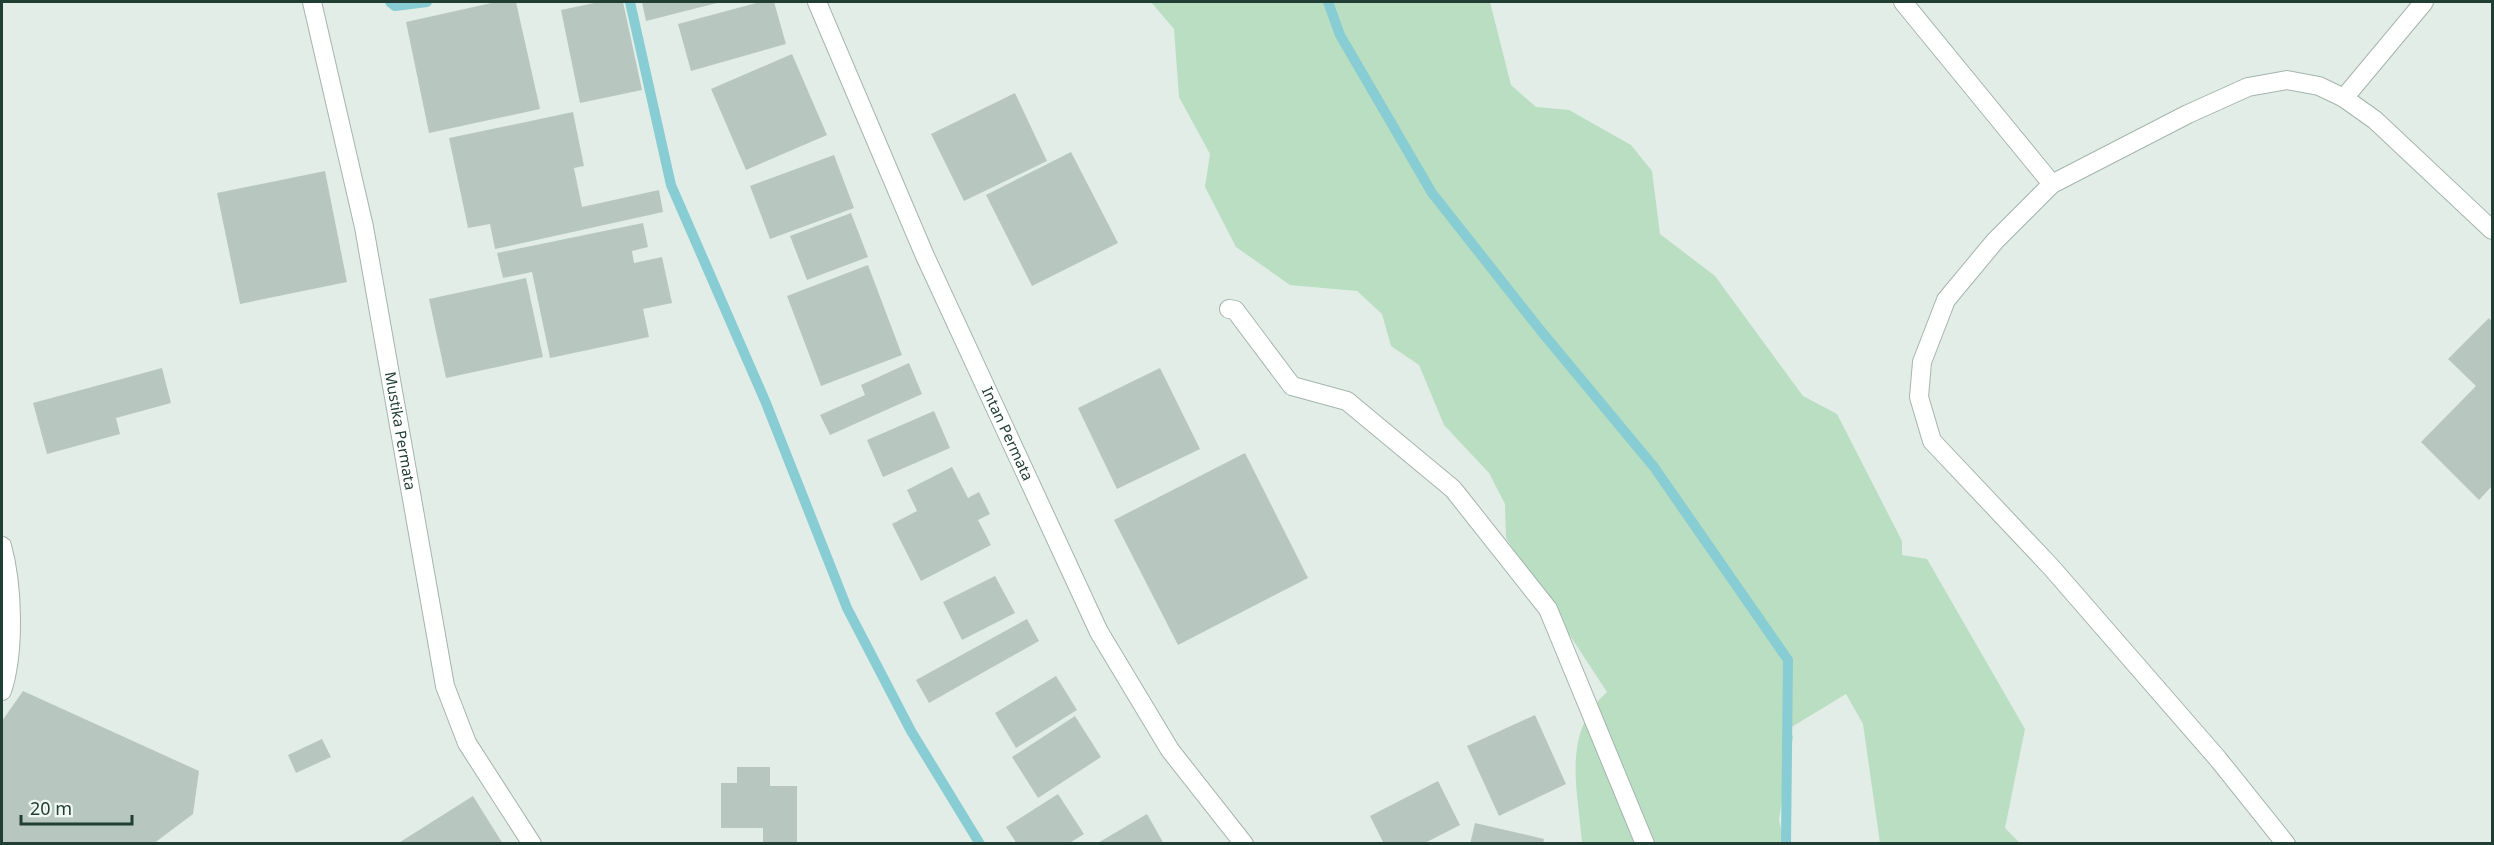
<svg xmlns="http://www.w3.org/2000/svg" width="2494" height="845" font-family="'Noto Sans',sans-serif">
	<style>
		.green { fill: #badec1 }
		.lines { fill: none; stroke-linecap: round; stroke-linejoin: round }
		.stream { stroke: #88cdd3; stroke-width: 10 }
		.building { fill: #b7c7c0 }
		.service-casing { stroke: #a4b5ae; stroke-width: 20 }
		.minor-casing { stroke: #a4b5ae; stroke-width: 20 }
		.service { stroke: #fff; stroke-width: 18 }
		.minor { stroke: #fff; stroke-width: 18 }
		.labels { text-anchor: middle; stroke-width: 6; stroke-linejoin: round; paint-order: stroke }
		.street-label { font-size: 15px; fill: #213e34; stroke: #f2f9f5 }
	</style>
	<rect width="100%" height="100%" fill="#e2ede7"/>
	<!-- green -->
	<path class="green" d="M1151,2H1490L1511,85L1536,107L1569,110L1631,145L1652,171L1660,234L1715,276L1803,396L1837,414L1902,541V555L1927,559L2025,729L2005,828L2020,843H1880L1863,724L1846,694L1790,728L1793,737L1779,819L1784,843H1582C1578,789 1561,733 1607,692L1506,538L1505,504L1489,473L1444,425L1419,365L1391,346L1382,314L1357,291L1290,285L1236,247L1205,187L1210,154L1179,97L1174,29Z"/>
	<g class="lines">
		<!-- stream -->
		<g class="stream">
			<polyline points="390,2 395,6 427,2"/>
			<polyline points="630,2 671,185 766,403 847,608 911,731 980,844"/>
			<polyline points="1328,2 1340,35 1432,193 1541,331 1654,467 1788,660 1786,844"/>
		</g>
	</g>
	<!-- building -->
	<g class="building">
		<polygon points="496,2 516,2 540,109 429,133 406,22"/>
		<polygon points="599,2 623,2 642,90 580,103 561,10"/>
		<polygon points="642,2 721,2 646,21"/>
		<polygon points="760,2 774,2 786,44 691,71 678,24"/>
		<polygon points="792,54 827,135 746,170 711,89"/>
		<polygon points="1015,93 1047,161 964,201 931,134"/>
		<polygon points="573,112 584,166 574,168 582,207 659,190 663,212 495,249 490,224 468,228 449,138"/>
		<polygon points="1071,152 1118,243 1032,286 986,195"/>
		<polygon points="834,155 854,208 770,239 750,186"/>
		<polygon points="325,171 347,282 240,304 217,193"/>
		<polygon points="851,213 868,257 807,280 790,236"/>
		<polygon points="643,223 648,247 632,251 634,263 662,257 672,303 643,309 649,337 550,358 532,272 503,278 497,253"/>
		<polygon points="868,265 902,355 821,386 787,296"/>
		<polygon points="526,278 543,357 446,378 429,299"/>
		<polygon points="2489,318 2492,322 2492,486 2479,500 2421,442 2476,386 2448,359"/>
		<polygon points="909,363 922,394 830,435 820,415 865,395 861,385"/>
		<polygon points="162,368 171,403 116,418 120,434 47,454 33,403"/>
		<polygon points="1160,368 1200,449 1117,489 1078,408"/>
		<polygon points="934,411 950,448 883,477 867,440"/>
		<polygon points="1245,453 1308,578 1178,645 1114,520"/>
		<polygon points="952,467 968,498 979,492 990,514 978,520 991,545 921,581 892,524 917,511 907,490"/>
		<polygon points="995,576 1015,613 962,640 943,602"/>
		<polygon points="1027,619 1039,641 929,703 916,680"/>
		<polygon points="1056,676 1077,710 1016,748 995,713"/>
		<polygon points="23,691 199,771 193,814 153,844 2,844 2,721"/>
		<polygon points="1535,715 1566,784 1499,816 1467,746"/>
		<polygon points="1075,716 1101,757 1038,798 1012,757"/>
		<polygon points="322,739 331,757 296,773 288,755"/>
		<polygon points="737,767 770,767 770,786 797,786 797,844 763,844 763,828 721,828 721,783 737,783"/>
		<polygon points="1438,781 1460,825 1423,844 1384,844 1370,816"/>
		<polygon points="1058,794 1084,834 1068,844 1017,844 1006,827"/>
		<polygon points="473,796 503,844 397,844"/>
		<polygon points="1147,814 1164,844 1096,844"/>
		<polygon points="1475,823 1544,839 1543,844 1470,844"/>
	</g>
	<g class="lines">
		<defs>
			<g id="service">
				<polyline points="2344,98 2424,2"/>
				<polyline points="1229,309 1235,310 1292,386 1347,401 1453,489 1548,609 1645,844"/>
			</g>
			<g id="minor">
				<path id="s1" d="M312,2L364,227L445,686L467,743L532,844"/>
				<path id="s2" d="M817,2L925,256L1099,632L1170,750L1244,844"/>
				<polyline points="1903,2 2052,184"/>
				<path d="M2,546C13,586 15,651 2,691"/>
				<polyline points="2286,844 2218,759 2051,567 1932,441 1919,397 1922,362 1946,300 1995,241 2052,184 2188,114 2248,87 2287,80 2319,86 2344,98 2375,120 2492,230"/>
			</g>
		</defs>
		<!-- service casing -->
		<use href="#service" class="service-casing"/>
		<!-- minor casing -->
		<use href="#minor" class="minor-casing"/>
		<!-- service -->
		<use href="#service" class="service"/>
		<!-- minor -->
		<use href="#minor" class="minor"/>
	</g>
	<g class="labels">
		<!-- street labels -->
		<g class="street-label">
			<text dy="5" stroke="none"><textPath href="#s1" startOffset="438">Mustika Permata</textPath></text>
			<text dy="5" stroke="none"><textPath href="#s2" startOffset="472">Intan Permata</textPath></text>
		</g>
	</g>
	<!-- border -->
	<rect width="2494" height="845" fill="none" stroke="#213e34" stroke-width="6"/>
	<!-- scale -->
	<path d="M21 815v9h111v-9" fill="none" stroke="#213e34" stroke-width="3"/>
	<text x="30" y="815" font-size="18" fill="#213e34" stroke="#f2f9f5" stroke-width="4.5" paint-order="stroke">20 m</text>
</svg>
